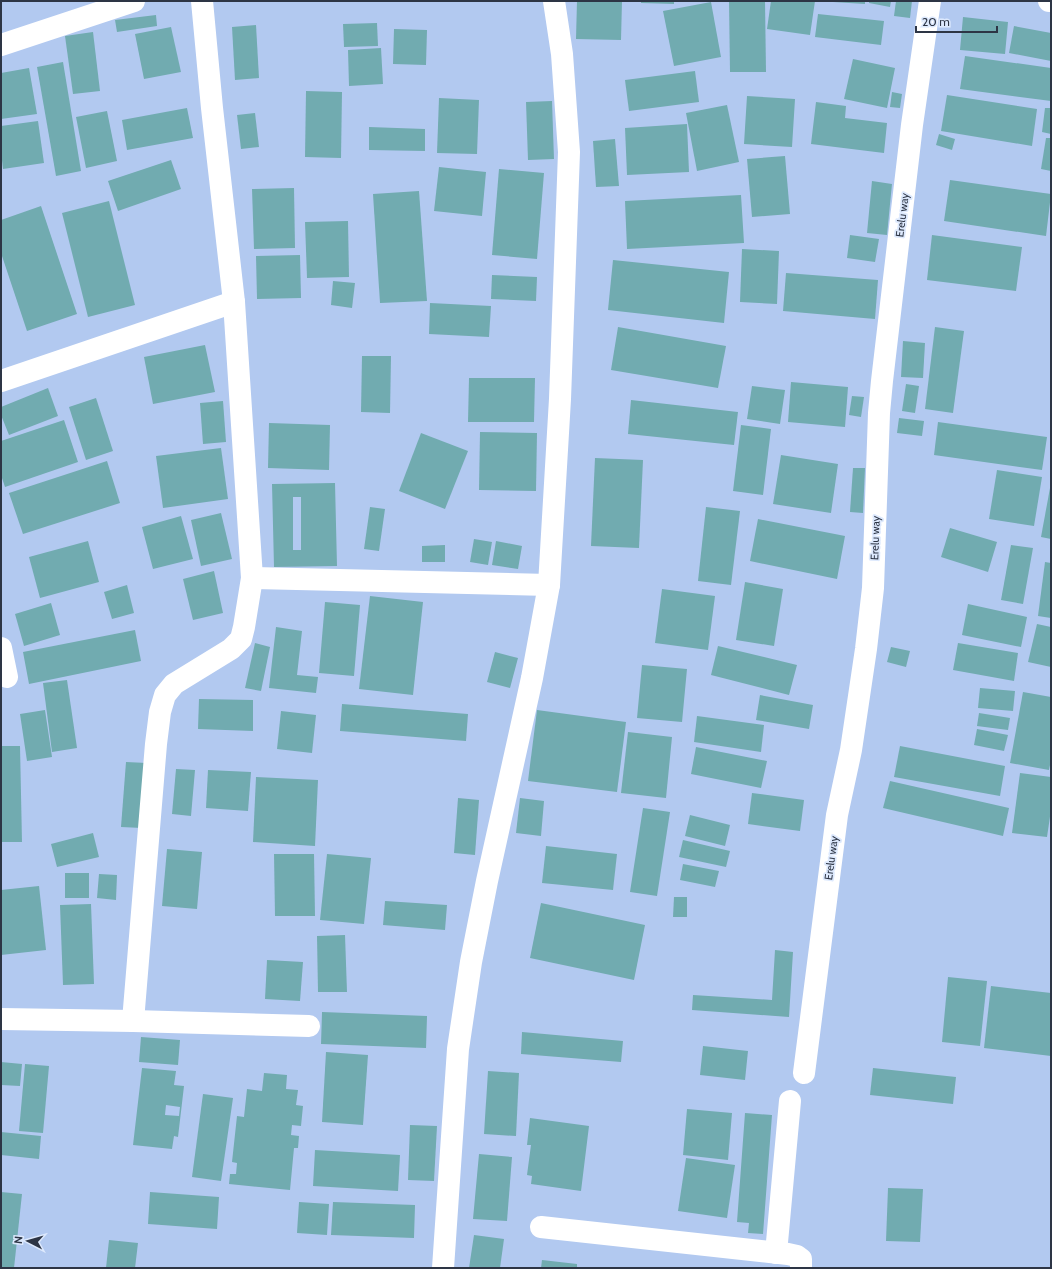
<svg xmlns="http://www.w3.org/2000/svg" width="1052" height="1269" font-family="Cabin,sans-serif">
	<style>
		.building { fill: #71abb0; fill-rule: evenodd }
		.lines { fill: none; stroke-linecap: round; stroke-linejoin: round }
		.minor { stroke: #fff; stroke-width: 22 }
		.labels { text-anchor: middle; stroke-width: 3.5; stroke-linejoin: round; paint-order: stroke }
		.street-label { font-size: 11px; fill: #2d3545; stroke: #dde9fd }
	</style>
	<rect width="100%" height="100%" fill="#b2c9f0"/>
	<!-- building -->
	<g class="building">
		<polygon points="577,1 622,1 621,40 576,39"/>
		<polygon points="641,1 674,1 674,4 641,3"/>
		<polygon points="729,1 765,1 766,72 730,72"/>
		<polygon points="771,1 815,1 810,35 767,29"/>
		<polygon points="833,1 865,1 865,4 833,2"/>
		<polygon points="869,1 891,1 890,7 869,3"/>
		<polygon points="896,1 912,1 910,18 894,16"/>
		<polygon points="711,2 721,57 674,66 663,11"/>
		<polygon points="818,14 884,21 881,45 815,37"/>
		<polygon points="156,15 157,26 117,32 115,20"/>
		<polygon points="963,17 1008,22 1005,54 960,50"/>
		<polygon points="377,23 378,46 344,47 343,24"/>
		<polygon points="256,25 259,78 235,80 232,27"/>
		<polygon points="1014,26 1051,33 1051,61 1009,53"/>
		<polygon points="171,27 181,72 144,79 135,34"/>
		<polygon points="394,29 427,30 426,65 393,64"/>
		<polygon points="93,32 100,91 73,94 65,36"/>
		<polygon points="381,48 383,84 349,86 348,50"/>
		<polygon points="965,56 1051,68 1051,101 960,89"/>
		<polygon points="853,59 895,68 887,108 844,99"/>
		<polygon points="63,62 81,171 56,176 37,67"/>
		<polygon points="29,68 37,114 1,119 1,73"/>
		<polygon points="695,71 699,102 629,111 625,80"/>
		<polygon points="306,91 342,92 341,158 305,157"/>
		<polygon points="892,92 902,94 900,108 890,107"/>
		<polygon points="947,95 1037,109 1032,146 941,131"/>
		<polygon points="747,96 795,99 792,147 744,144"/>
		<polygon points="439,98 479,100 477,154 437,153"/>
		<polygon points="552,101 554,159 528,160 526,102"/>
		<polygon points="816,102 846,106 845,118 887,123 884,153 811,144"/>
		<polygon points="727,105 739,162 697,171 686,113"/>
		<polygon points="187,108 193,138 127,150 122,120"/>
		<polygon points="1045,108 1051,108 1051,134 1042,132"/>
		<polygon points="107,111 117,161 86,168 76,117"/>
		<polygon points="255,113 259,147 241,149 237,115"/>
		<polygon points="38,121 44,163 3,169 1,152 1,126"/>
		<polygon points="687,124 689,172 627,175 625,128"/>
		<polygon points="369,127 425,129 425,151 369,150"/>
		<polygon points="939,134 955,139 952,150 936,145"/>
		<polygon points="1046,138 1051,138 1051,171 1041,169"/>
		<polygon points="615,139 619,186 596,187 593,141"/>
		<polygon points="785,156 790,214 752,217 747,159"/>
		<polygon points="171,160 181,189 118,211 108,181"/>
		<polygon points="439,167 486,172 482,216 434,211"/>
		<polygon points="499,169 544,173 537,259 492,255"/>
		<polygon points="950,180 1051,194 1046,236 944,221"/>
		<polygon points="872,181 892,184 887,235 867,233"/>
		<polygon points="294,188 295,248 254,249 252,189"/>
		<polygon points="419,191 427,301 380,303 373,194"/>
		<polygon points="741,195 744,243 627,249 625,201"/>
		<polygon points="109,201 135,305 88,317 62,213"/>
		<polygon points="41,206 77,314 27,331 1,253 1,220"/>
		<polygon points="348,221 349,277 307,278 305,222"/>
		<polygon points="850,235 879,239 875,262 847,258"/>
		<polygon points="932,235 1022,247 1016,291 927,280"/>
		<polygon points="742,249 779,251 777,304 740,302"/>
		<polygon points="300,255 301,298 257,299 256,256"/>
		<polygon points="613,260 729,272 724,323 608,310"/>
		<polygon points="786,273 878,280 875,319 783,311"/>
		<polygon points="492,275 537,277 536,301 491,299"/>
		<polygon points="333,281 355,283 352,308 331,305"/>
		<polygon points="430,303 491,306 489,337 429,334"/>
		<polygon points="618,327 726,346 718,388 611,370"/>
		<polygon points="935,327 964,331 953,413 925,409"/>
		<polygon points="903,341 925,343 923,378 901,377"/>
		<polygon points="205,345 215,392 153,404 144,357"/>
		<polygon points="362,356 391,356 390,413 361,412"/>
		<polygon points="469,378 535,378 534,422 468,422"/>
		<polygon points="791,382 848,387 845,427 788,422"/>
		<polygon points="906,384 919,386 915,413 902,411"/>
		<polygon points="752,386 785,390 780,424 747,419"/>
		<polygon points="48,388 58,416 9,435 1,415 1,407"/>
		<polygon points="852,396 864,397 861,417 849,415"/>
		<polygon points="96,398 113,451 86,460 69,407"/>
		<polygon points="631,400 738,412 734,445 628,434"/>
		<polygon points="223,401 226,442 203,444 200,403"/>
		<polygon points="899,418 924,421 922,436 897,433"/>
		<polygon points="64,420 78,462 5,487 1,475 1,441"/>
		<polygon points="938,422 1047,437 1042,470 934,455"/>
		<polygon points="269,423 330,425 329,470 268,468"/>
		<polygon points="741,425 771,429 763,495 733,491"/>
		<polygon points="480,432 537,433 536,491 479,490"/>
		<polygon points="421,433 468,451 445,509 399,491"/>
		<polygon points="221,448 228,499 163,508 156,456"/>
		<polygon points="781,455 838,464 831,513 773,504"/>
		<polygon points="595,458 643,460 639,548 591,546"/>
		<polygon points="107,461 120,503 23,534 9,493"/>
		<polygon points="853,468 865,468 863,513 850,512"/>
		<polygon points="997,470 1042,477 1034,526 989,519"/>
		<path d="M335,483L337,566L274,567L272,484ZM293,497H301V550H293Z"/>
		<polygon points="1050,488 1051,488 1051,539 1041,537"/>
		<polygon points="370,507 385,509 379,551 364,549"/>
		<polygon points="706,507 740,511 731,585 698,581"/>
		<polygon points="221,513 232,559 201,566 191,520"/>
		<polygon points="181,516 193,559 153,569 142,527"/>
		<polygon points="758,519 845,536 837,579 750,561"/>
		<polygon points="950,528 997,542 988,572 941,557"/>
		<polygon points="474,539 492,542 488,565 470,562"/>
		<polygon points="88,541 99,582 40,598 29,557"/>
		<polygon points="496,541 522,546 518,569 492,565"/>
		<polygon points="445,545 445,562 422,562 422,546"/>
		<polygon points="1011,545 1033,548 1023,604 1001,600"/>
		<polygon points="1045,562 1051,563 1051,618 1038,616"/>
		<polygon points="214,571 223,613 193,620 183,579"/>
		<polygon points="745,582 783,589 774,646 736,640"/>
		<polygon points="127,585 134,613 112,619 104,592"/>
		<polygon points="662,589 715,596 708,650 655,643"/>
		<polygon points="370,596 423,602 413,695 359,689"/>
		<polygon points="325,602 360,605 354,676 319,673"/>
		<polygon points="51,603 60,635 24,646 15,614"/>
		<polygon points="968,604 1027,617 1021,647 962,635"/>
		<polygon points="1037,624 1051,627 1051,667 1028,662"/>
		<polygon points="276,627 302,631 297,675 318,677 316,693 269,688"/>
		<polygon points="135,630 141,661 29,684 23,652"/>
		<polygon points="255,643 270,647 261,691 245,688"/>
		<polygon points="958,643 1018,653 1014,681 953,670"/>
		<polygon points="718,646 797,665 789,695 711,675"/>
		<polygon points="891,647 910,651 906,667 887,662"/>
		<polygon points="495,652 518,658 510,688 487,682"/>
		<polygon points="642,665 687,669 682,722 637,718"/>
		<polygon points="67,680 77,748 52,752 43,683"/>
		<polygon points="980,688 1015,691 1013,711 978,708"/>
		<polygon points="1023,692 1051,697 1051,760 1049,770 1010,763"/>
		<polygon points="760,695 813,705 809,729 756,720"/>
		<polygon points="199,699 253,700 253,731 198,729"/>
		<polygon points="342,704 468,714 466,741 340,731"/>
		<polygon points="45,710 52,757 27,761 20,714"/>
		<polygon points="537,710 626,722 617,792 528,781"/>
		<polygon points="281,711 316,715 312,753 277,749"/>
		<polygon points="979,713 1010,718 1008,730 977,726"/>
		<polygon points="697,716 764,725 761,752 694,742"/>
		<polygon points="977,729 1008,735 1004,751 974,745"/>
		<polygon points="628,732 672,737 666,798 621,793"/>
		<polygon points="1,746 20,746 22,842 1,842"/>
		<polygon points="900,746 1005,766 1000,796 894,777"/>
		<polygon points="696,747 767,761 761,788 691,774"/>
		<polygon points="126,762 147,763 142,828 121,827"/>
		<polygon points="176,769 195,770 191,816 172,814"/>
		<polygon points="208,770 251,772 248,811 206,808"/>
		<polygon points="1020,773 1051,777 1051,810 1047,837 1012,833"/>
		<polygon points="256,777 318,780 315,846 253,842"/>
		<polygon points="890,781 1009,808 1003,836 883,808"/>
		<polygon points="752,793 804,800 800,831 748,824"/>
		<polygon points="458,798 479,800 475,855 454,853"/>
		<polygon points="520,798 544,801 541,836 516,833"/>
		<polygon points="643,808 670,812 657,896 630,892"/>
		<polygon points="690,815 730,825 725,846 685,836"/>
		<polygon points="93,833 99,857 57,867 51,844"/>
		<polygon points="683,840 730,851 726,867 679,857"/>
		<polygon points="546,846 617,854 613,890 542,883"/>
		<polygon points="167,849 202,852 197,909 162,906"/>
		<polygon points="274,854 314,854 315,916 275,916"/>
		<polygon points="327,854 371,858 364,924 320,920"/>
		<polygon points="683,864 719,871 715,887 680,880"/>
		<rect x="65" y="873" width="24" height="25"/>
		<polygon points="99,874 117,875 116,900 97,898"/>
		<polygon points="39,886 46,950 1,955 1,890"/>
		<polygon points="674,897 687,897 687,917 673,917"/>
		<polygon points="385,901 447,905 445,930 383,925"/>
		<polygon points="541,903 645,925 634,980 530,958"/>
		<polygon points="91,904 94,984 63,985 60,905"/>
		<polygon points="345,935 347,992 318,992 317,936"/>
		<polygon points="775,950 793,952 789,1017 692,1010 693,995 772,1000"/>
		<polygon points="267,960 303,962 300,1001 265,999"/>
		<polygon points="948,977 987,981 980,1046 942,1042"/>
		<polygon points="991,986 1051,993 1051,1056 984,1048"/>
		<polygon points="322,1012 427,1016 426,1048 321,1044"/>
		<polygon points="522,1032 623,1041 621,1062 521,1054"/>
		<polygon points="141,1037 180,1040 178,1065 139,1062"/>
		<polygon points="703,1046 748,1051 745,1080 700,1075"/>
		<polygon points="326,1052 368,1055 363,1125 322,1122"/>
		<polygon points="1,1062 22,1064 20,1086 1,1085"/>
		<polygon points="25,1064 49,1066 43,1133 19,1131"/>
		<path d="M142,1068L176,1071L174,1085L184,1086L178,1137L174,1136L172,1149L133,1145ZM166,1105L180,1107L179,1116L165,1115Z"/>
		<polygon points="873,1068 956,1077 953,1104 870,1095"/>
		<polygon points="488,1071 519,1073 516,1136 484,1134"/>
		<polygon points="264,1073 287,1075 286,1089 298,1090 296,1105 303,1106 301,1126 292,1125 291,1135 299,1136 298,1148 294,1148 290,1190 229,1184 230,1174 236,1174 237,1163 232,1162 237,1116 244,1117 247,1089 262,1091"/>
		<polygon points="203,1094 233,1098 221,1181 192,1177"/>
		<polygon points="687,1109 732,1113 728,1160 683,1155"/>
		<polygon points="745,1113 772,1115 763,1234 748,1233 749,1223 737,1222"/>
		<polygon points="530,1118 589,1126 581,1191 531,1184 532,1176 527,1175 531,1145 527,1145"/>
		<polygon points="410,1125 437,1126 434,1181 408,1180"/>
		<polygon points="1,1132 41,1136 39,1159 1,1155"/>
		<polygon points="315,1150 400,1155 398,1191 313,1186"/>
		<polygon points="479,1154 512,1157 507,1221 473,1219"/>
		<polygon points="686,1158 735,1165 727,1218 678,1211"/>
		<polygon points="888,1188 923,1189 920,1242 886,1241"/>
		<polygon points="1,1192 22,1194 14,1268 1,1268"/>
		<polygon points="150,1192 219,1197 217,1229 148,1224"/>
		<polygon points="299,1202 329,1204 327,1235 297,1233"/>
		<polygon points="333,1202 415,1205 414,1238 331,1235"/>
		<polygon points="474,1235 504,1239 500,1268 469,1268"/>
		<polygon points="109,1240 138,1243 135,1268 106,1268"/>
		<polygon points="542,1260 577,1264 577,1268 541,1268"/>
	</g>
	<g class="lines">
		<!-- minor -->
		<g class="minor">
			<polyline points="1049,1 1051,1"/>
			<polyline points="1,45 134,1"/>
			<polyline points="1,381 234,302"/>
			<polyline points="252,578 549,585"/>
			<polyline points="1,648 7,677"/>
			<polyline points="1,1019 133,1021 309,1026"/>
			<polyline points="133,1021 156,744 160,712 165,695 174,684 231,649 241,639 244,627 252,578 234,302 212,108 202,1"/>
			<polyline points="804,1073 837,815 851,750 866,649 873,588 879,413 882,381 912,125 930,1"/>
			<polyline points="541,1227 788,1254 797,1256 801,1259 801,1268"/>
			<polyline points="776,1253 790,1101"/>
			<polyline points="443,1268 458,1049 471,962 487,881 532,678 549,585 560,399 569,152 562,54 554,1"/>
		</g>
	</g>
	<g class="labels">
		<!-- street labels -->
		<g class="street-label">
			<text transform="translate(902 215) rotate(-83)" y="4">Erelu way</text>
			<text transform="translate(875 538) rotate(-88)" y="4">Erelu way</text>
			<text transform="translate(831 858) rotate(-82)" y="4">Erelu way</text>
		</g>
	</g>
	<!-- border -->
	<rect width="1052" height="1269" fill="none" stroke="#2d3545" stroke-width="4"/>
	<!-- north arrow -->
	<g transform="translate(28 1241) rotate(276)" stroke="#dde9fd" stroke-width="3" paint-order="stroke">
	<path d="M0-3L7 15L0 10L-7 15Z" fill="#2d3545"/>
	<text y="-6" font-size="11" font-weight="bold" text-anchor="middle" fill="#2d3545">N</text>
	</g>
	<!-- scale -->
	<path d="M916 26v6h81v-6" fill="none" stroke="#2d3545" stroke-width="2"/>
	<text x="922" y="26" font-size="12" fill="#2d3545" stroke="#dde9fd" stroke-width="3" paint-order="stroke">20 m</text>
</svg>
